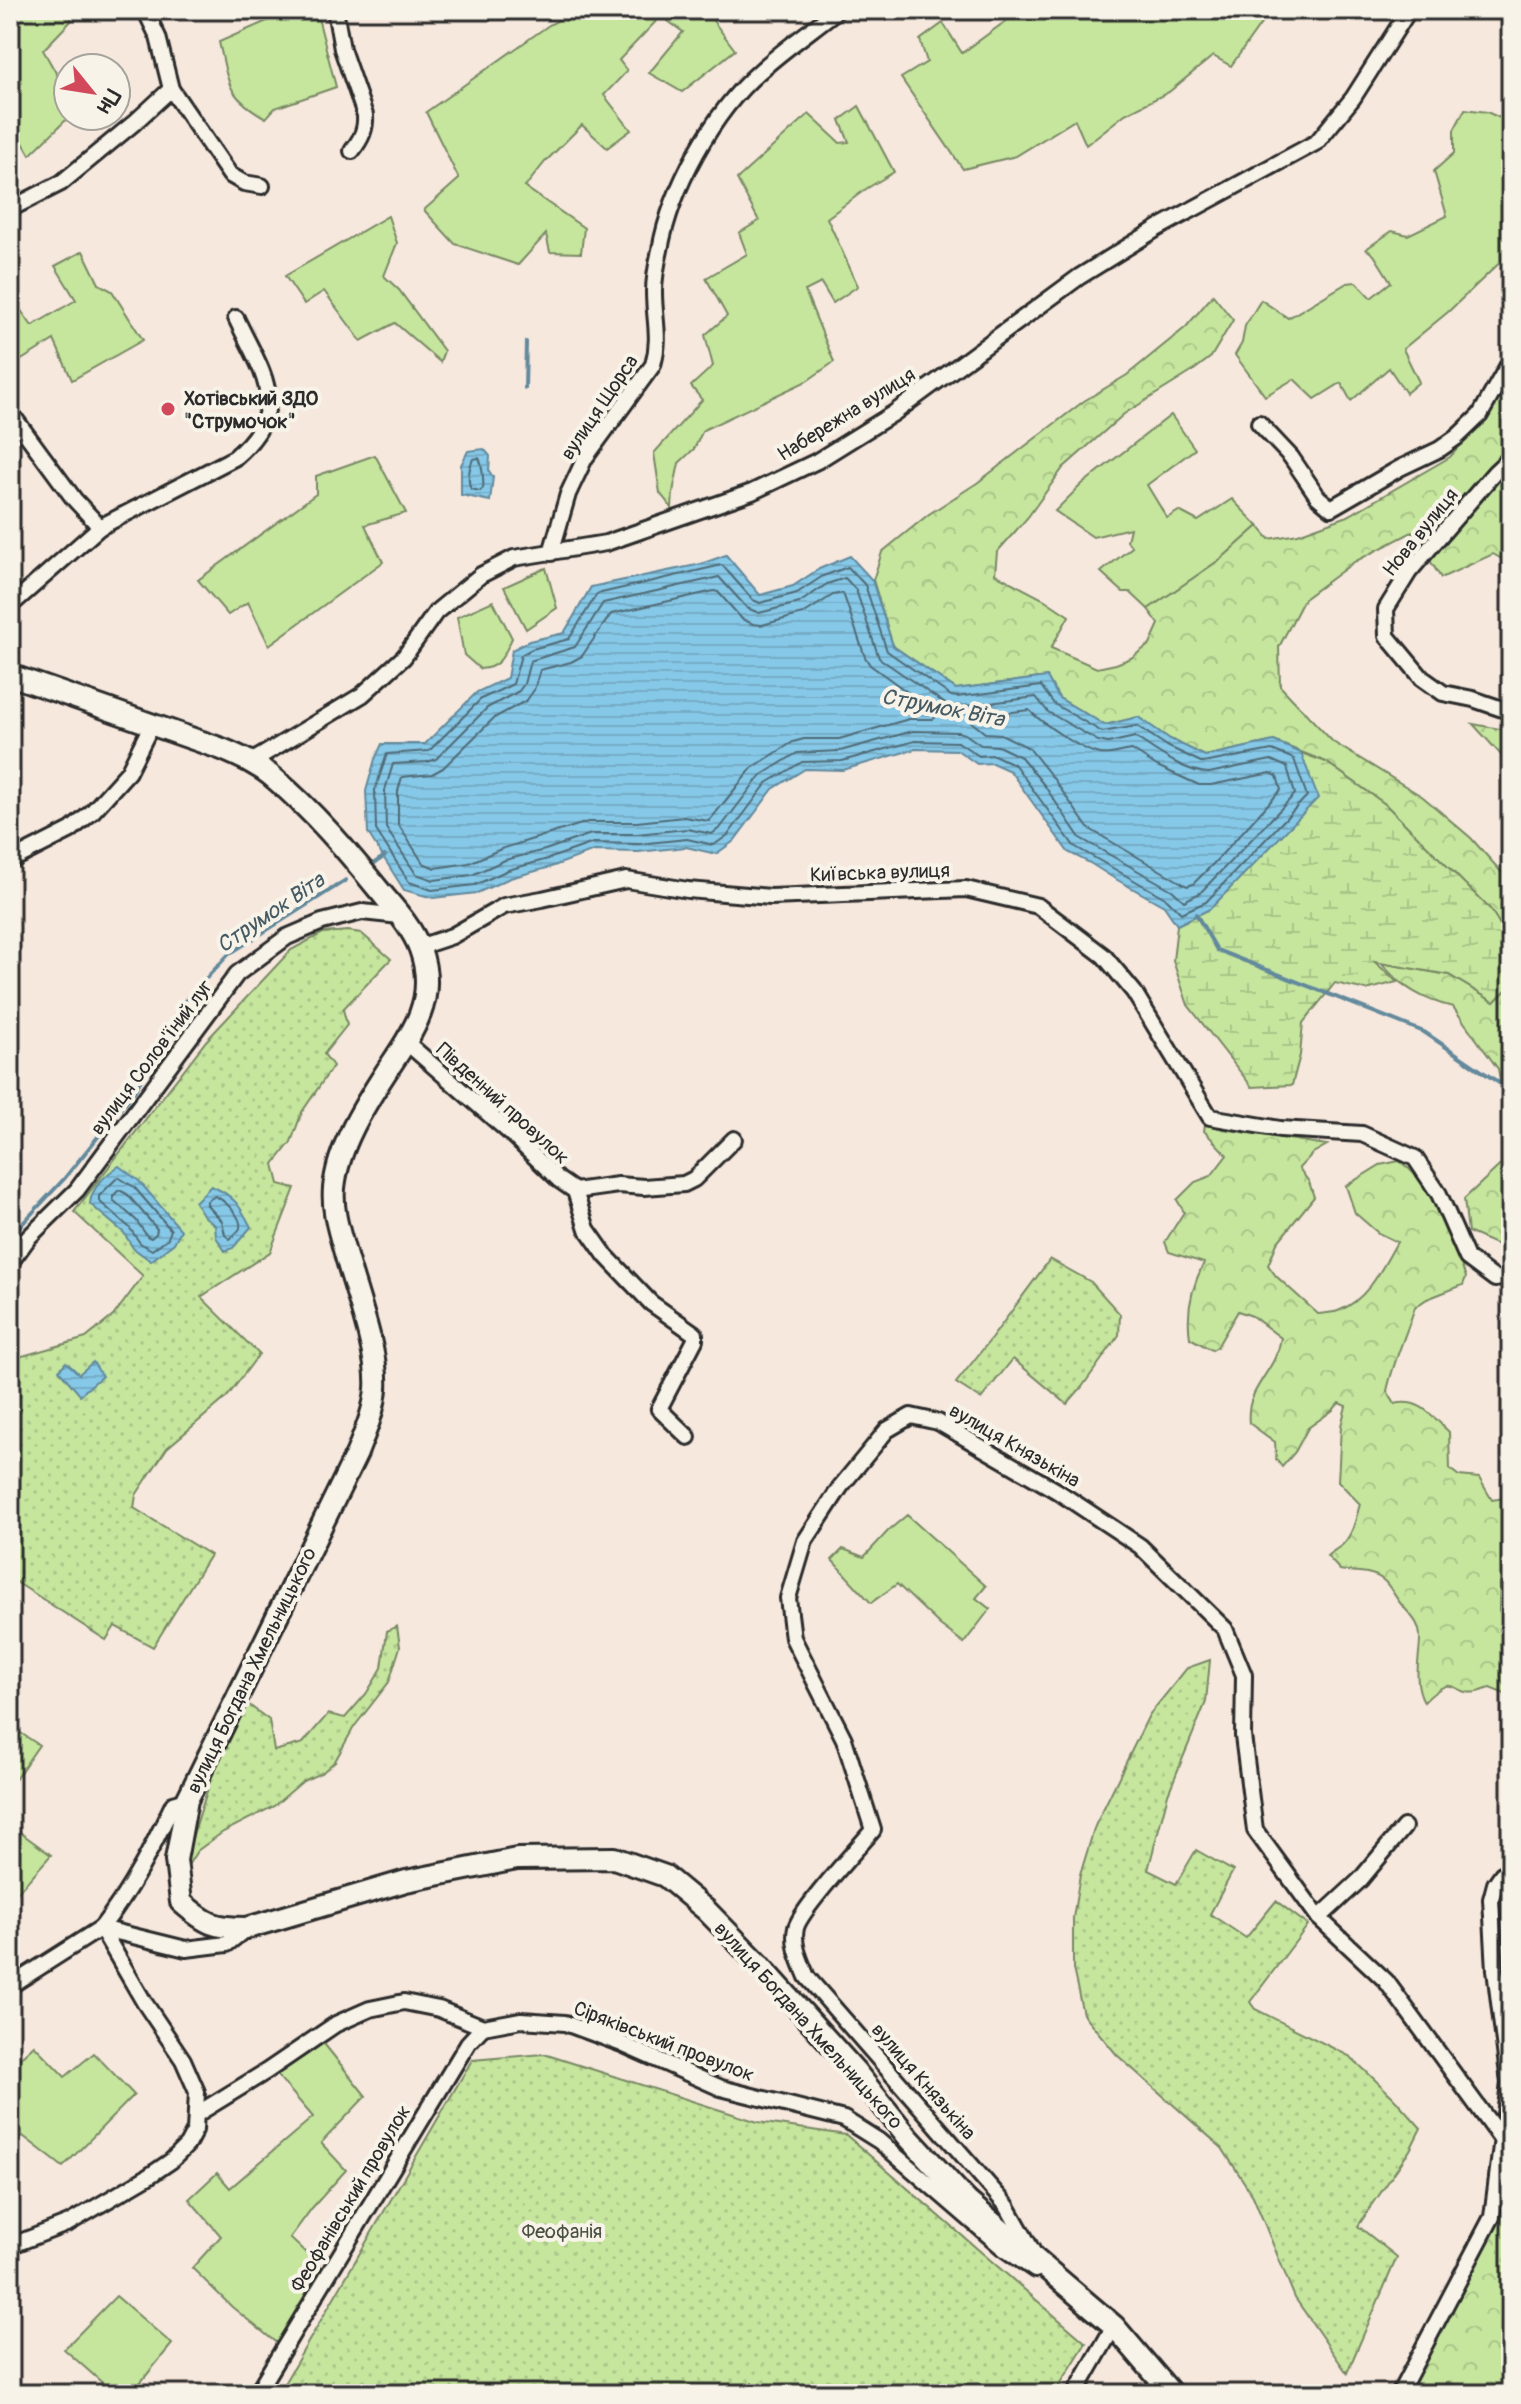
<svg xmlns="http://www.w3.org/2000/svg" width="1521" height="2404" font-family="Pangolin,sans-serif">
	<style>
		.grass { fill: url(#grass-dots); stroke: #788864; stroke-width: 2 }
		.forest { fill: url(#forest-crowns); stroke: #788864; stroke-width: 2 }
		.wetland { fill: url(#wetland-marsh); stroke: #788864; stroke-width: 2 }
		.garden { fill: #c6e69e; stroke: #788864; stroke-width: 2 }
		.water { fill: url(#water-rules); stroke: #62899c; stroke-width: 2 }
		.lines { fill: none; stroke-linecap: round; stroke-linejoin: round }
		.shore { stroke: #4f6a76; stroke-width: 2 }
		.stream { stroke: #62899c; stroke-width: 4 }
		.street-casing { stroke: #2b2b2b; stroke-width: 20 }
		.secondary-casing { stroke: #2b2b2b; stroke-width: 26 }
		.street { stroke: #f7f3e8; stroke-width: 14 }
		.secondary { stroke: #f7f3e8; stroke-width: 20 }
		.poi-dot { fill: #d1495b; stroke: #f7f3e8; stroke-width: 3 }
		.labels { text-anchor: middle; stroke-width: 8; stroke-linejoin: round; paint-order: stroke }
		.poi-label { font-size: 20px; font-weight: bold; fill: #2b2b2b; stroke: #f7f3e8; text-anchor: start }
		.street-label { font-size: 20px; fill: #2b2b2b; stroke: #f7f3e8 }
		.park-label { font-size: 20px; fill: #4a5042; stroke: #f7f3e8 }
		.water-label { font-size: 22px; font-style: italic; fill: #465a63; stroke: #f7f3e8 }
	</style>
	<defs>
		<pattern id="grass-dots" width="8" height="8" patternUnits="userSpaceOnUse" patternTransform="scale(2)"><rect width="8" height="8" fill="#c6e69e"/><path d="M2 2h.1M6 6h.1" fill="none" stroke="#aac588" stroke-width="1.8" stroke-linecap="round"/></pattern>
		<pattern id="forest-crowns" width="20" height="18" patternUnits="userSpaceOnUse" patternTransform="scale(2)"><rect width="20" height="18" fill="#c6e69e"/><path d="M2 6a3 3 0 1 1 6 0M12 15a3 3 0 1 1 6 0" fill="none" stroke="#aac588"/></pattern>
		<pattern id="wetland-marsh" width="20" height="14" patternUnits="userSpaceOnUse" patternTransform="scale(2)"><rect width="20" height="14" fill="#c6e69e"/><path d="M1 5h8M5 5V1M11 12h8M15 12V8" fill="none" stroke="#aac588"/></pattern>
		<pattern id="water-rules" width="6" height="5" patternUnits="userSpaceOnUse" patternTransform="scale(2)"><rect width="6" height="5" fill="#86c8e7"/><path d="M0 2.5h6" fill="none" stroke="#74acc6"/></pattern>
	</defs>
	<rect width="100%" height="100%" fill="#f7e8de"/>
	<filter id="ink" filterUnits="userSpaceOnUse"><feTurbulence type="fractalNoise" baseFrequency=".0125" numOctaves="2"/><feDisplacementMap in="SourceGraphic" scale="16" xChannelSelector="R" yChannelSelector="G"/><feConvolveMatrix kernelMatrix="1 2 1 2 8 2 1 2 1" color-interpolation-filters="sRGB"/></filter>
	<g filter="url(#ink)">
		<!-- grass -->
		<g class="grass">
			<polygon points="348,931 361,933 391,959 343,1009 347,1025 324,1054 333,1066 302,1112 291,1142 274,1164 279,1184 295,1188 270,1252 201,1297 259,1354 227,1397 167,1448 136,1495 134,1508 210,1555 153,1647 115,1626 106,1640 10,1578 10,1367 15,1358 86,1338 113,1316 143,1276 74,1212 206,1041 291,950 323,933"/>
			<polygon points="1050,1259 1091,1282 1120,1314 1119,1335 1082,1387 1067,1404 1013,1359 981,1399 956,1383 991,1339"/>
			<polygon points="397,1626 400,1647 389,1682 354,1727 335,1761 323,1772 303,1781 274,1806 223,1832 197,1851 185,1870 187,1854 220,1750 245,1702 269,1720 274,1751 303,1743 328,1714 345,1718 366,1694 382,1668 387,1631"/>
			<polygon points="1210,1660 1206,1702 1168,1794 1148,1870 1176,1884 1196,1850 1233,1871 1210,1914 1246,1938 1276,1901 1308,1925 1250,2002 1255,2009 1351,2057 1393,2097 1421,2128 1410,2150 1358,2226 1397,2257 1347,2373 1295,2298 1253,2196 1222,2148 1117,2055 1083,2014 1073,1969 1073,1918 1080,1875 1095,1826 1149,1715 1187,1668"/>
			<polygon points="544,2054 758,2122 846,2135 1086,2343 1054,2394 278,2394 472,2060"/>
		</g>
		<!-- forest -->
		<g class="forest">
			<polygon points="1213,295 1233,320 1211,357 1190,373 1124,414 1063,468 1028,517 997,552 995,574 1045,600 1069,616 1051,648 1097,668 1116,664 1131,658 1150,644 1159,624 1148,609 1222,558 1258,526 1269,539 1298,534 1348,516 1450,457 1490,413 1511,381 1511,564 1493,554 1441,578 1412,532 1354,562 1304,599 1279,647 1280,686 1333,742 1423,797 1471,838 1511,883 1511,943 1491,910 1385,804 1326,762 1274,741 1205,756 1170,739 1138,717 1105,725 1059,698 1047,677 956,689 893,646 873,580 882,552 929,514 977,483 1084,401 1127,375 1186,327"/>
			<polygon points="1473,724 1511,731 1511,766"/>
			<path d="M1381,963L1449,975L1494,1002L1511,985V1135L1498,1069L1453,1007C1423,1000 1401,987 1381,963Z"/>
			<path d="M1205,1124L1223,1129L1327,1145L1313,1153L1299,1168L1309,1182L1314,1197L1277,1243L1268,1265L1276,1276L1318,1314C1325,1313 1332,1313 1338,1311C1367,1301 1383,1267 1397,1242L1378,1233L1355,1213L1346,1186L1380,1165L1399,1161C1434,1184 1450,1239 1466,1277L1463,1285L1427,1299L1415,1307C1406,1335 1393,1362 1387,1391L1395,1404C1420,1398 1432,1416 1449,1432L1450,1469L1459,1476L1479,1478L1492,1500L1511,1497V1570L1506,1571L1500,1583L1499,1610L1511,1632V1763H1508L1505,1751L1511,1731L1505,1694L1490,1688C1486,1689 1482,1691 1477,1692C1451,1697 1457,1669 1424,1702C1413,1681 1419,1662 1420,1641C1421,1623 1411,1616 1401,1604C1391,1592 1388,1578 1371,1574C1362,1571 1350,1572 1340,1570L1327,1556C1330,1553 1334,1551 1338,1548C1352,1540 1356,1518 1360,1504L1338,1481L1341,1426L1346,1406L1339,1403L1333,1410L1308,1428L1295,1452L1282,1467L1276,1459L1275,1442L1249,1423C1245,1387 1276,1373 1281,1338L1252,1316L1238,1311L1217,1347L1212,1350L1190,1338C1186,1312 1192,1286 1204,1263L1169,1252L1165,1242L1184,1212L1177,1200L1195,1182L1211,1176L1227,1155L1204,1131Z"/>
			<polygon points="1511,1155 1511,1260 1505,1248 1468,1232 1464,1199"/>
			<polygon points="1511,2024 1511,2394 1406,2394 1500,2208 1504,2033"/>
		</g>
		<!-- wetland -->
		<polygon class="wetland" points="1301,753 1326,762 1385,804 1491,910 1511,943 1511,985 1494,1002 1449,975 1375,962 1397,982 1366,990 1335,983 1303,1023 1300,1055 1292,1085 1252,1087 1188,1005 1173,961 1177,925 1210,909 1317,798"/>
		<!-- garden -->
		<g class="garden">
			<polygon points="10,10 66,10 72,20 43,50 68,94 68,116 70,116 30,155 10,120"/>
			<path d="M292,10H316L336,87L275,108L266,118C226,96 229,84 219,42Z"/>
			<polygon points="577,10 705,10 735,50 682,92 649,73 683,32 661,16 619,60 627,71 604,95 631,130 607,148 582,125 545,162 525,187 584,228 581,253 550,252 546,234 518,265 455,244 424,210 459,179 426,112 549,25"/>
			<polygon points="1021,10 1276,10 1263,21 1231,66 1213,56 1169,92 1125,114 1086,145 1075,120 1016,156 963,169 901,78 927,62 920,40 943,23 962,53"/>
			<polygon points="859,106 894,172 866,189 827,218 858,286 833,303 821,283 805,291 834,362 807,381 703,430 694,449 679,463 673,492 672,508 660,493 654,453 702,400 691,386 713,366 705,335 727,316 706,278 747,254 739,233 759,221 737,179 809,114 840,143 849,142 840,120"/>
			<polygon points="1465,109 1487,112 1511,123 1511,252 1448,312 1403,349 1419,382 1406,393 1389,368 1351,401 1341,383 1315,399 1294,379 1265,396 1235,355 1242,343 1245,326 1261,300 1288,318 1347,283 1356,282 1371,298 1391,282 1374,255 1366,249 1392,231 1408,235 1447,216 1434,171 1454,153 1454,130"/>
			<polygon points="388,216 397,243 384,276 399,290 444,351 440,362 395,323 361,341 324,291 304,304 285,276"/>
			<polygon points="83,251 99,284 112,291 143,340 72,380 54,340 10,367 10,295 32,326 76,300 55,266"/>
			<polygon points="1171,415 1195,449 1147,485 1167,518 1179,511 1198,521 1232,499 1258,526 1222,558 1148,609 1130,592 1123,592 1101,572 1132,547 1127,541 1130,528 1093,537 1055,511 1081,485"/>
			<polygon points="375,455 406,513 365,525 383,562 269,645 248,602 228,615 198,580 316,494 316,476"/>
			<polygon points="546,568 557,608 526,629 504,587"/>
			<path d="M493,601L512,638C504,655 500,668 480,669L464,655L457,617Z"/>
			<polygon points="907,1515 986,1586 976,1598 990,1609 964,1643 940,1625 897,1584 871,1603 832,1560 843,1549 864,1557 889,1530"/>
			<polygon points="10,1726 39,1745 10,1787"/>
			<polygon points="10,1825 51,1855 10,1901"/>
			<polygon points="321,2040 366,2096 321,2143 346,2170 312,2208 290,2238 324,2270 279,2345 232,2307 192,2268 221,2236 189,2199 217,2173 230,2188 313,2117 276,2074"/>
			<polygon points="34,2045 65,2077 94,2053 134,2095 63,2167 10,2126 10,2087 18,2077 10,2067"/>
			<polygon points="116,2296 172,2344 131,2394 115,2394 64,2349"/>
		</g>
		<!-- water -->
		<g class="water">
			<polygon points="484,449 490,456 489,471 493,477 490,501 461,495 461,465 468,451"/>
			<polygon points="726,555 760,595 793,586 819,569 850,556 872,580 893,646 956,689 1047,677 1059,698 1105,725 1138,717 1170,739 1205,756 1274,741 1301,753 1318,798 1210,909 1177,925 1164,906 1112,877 1090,863 1068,852 1010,771 992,763 977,764 957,750 915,749 843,770 805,769 773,789 734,841 716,854 686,847 638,852 594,851 551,867 510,878 477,893 433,898 404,890 368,833 366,791 375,759 382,744 425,744 477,692 507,678 512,650 529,641 564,633 591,587 701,564"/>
			<path d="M119,1166L139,1181L181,1230L174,1243L151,1261L133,1248L124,1233L90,1204C91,1188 106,1174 119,1166Z"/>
			<path d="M211,1186C235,1196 240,1206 251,1227L233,1248L225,1251L216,1237L215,1225L204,1216L195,1202Z"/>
			<polygon points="66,1362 79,1374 93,1362 102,1376 80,1395 59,1370"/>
		</g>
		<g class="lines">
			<!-- shore -->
			<g class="shore">
				<path d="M479,458C482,463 484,483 483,488L480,491L471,489C467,481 469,467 473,459Z"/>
				<polygon points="722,565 753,600 760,603 797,593 823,576 848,567 865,585 887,651 951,696 957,697 1041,686 1054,704 1102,732 1137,726 1167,746 1203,763 1272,750 1294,759 1307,796 1206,902 1181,913 1167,899 1074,846 1015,765 994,755 979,756 958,742 915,741 842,761 802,762 767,783 728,835 714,845 687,839 638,844 593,843 548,859 508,870 475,885 432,890 409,882 376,830 375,790 387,754 429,751 481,699 513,684 521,655 532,649 569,639 597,594"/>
				<path d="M719,577L747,608L759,613L799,603L827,584L845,578L856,590L879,658L947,705L958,707L1036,697L1048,712L1098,741L1108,743L1135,737C1155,750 1185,773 1209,773L1271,760L1287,767L1295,794L1200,893L1184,901L1172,890L1080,838L1044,785L1021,757L998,746L981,745L965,734L958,732L913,731L840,751L797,753L760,776L721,827L712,834L687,829L637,834H591L545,850L505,860L472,875L434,880L416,874L386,828L385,790L393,764L427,762L436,759L487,708L519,691L524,684L530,661L575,647L603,603Z"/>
				<polygon points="714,591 718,592 742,619 753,624 762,625 803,614 833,595 843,593 865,657 870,665 935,712 936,717 933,719 909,719 839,739 804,739 793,742 752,768 709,821 684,817 637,822 588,822 501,849 469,863 435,868 423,863 398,824 398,791 402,777 432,774 443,768 494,718 527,700 534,690 540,670 571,662 582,656 611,614"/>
				<path d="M1029,710C1042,723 1082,751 1100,754C1111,756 1122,751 1132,750L1157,766L1199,785H1211L1271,773L1277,776L1281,790L1214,863L1193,884L1187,886L1088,828L1053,778L1029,748L1001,734L985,733L970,721L973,717Z"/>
				<polygon points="118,1177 134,1187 171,1230 168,1238 152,1250 140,1243 129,1227 99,1201 99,1196"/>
				<polygon points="119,1190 127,1194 157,1229 156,1234 151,1238 147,1236 136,1220 113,1200 113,1196"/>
				<path d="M215,1196C224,1200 243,1217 240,1228C240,1230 231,1238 230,1239L225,1235L222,1221L207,1205V1201Z"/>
			</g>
			<!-- stream -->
			<g class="stream">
				<polyline points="525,388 526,342"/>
				<polyline points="373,864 385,856"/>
				<polyline points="1196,914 1217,950 1424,1032 1511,1091"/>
				<polyline points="10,1237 64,1179 134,1092 183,1003 229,954 346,880"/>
			</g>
			<defs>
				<g id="street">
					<polyline points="145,10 158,37 171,89 230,175 244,183 262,186"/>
					<path d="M335,10L342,49L365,115C366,130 361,139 352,151"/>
					<polyline points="10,209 61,183 134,123 171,89"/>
					<polyline points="10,412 74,499 100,527"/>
					<polyline points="1259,423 1291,457 1318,497 1331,508 1400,468 1440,449 1457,437 1480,415 1511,360"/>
					<polyline points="1511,457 1495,472 1409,572 1386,609 1387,636 1422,678 1443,693 1473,699 1511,712"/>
					<path d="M551,553L568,494L585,458L653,365C661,337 654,320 654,292C654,278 657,263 660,250C671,188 713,112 760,71C784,49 812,30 837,10"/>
					<path d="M10,606L100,527L234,458C293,408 263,375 236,318"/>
					<polyline points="251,762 362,695 404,657 436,612 481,575 514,558 606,543 752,492 817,461 894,413 1079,277 1158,228 1317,142 1353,98 1409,10"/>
					<polyline points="10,861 71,830 92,812 128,772 151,726"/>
					<polyline points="419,947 452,936 504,906 542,899 626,880 688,890 771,897 966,889 1038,906 1104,956 1134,992 1210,1117 1280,1129 1362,1134 1415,1158 1439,1194 1467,1258 1495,1279 1511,1276"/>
					<polyline points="406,1042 509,1132 559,1180 575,1191 587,1229 606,1256 651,1303 695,1334 695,1340 659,1409 688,1437"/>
					<polyline points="575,1191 618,1185 644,1187 684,1184 694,1179 734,1139"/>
					<polyline points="10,1263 29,1237 77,1190 237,974 287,937 322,922 362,912 400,916"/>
					<polyline points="1319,1918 1360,1880 1404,1827"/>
					<polyline points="10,1986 101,1928 186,1949 227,1944 247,1928"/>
					<polyline points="197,2114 267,2071 336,2024 370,2009 404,2002 439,2009 483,2027 521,2020 565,2023 622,2044 721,2088 844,2119 879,2141 1003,2248 1035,2270"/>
					<path d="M10,2246L69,2223L149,2176L171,2161L187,2145L195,2130L197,2092L183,2060L144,2002L101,1928C131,1890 152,1848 173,1804L187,1800"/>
					<path d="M1033,2252L1007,2206L807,1977C801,1962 792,1945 796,1928C800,1910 858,1848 873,1830L844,1739L793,1638L788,1598L805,1541L841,1486L887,1430L911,1416L938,1422L1057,1491L1140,1546L1225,1629L1244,1675L1243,1736L1255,1830L1319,1918L1386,1981L1503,2141"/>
					<polyline points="256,2394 468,2043 483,2027"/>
					<polyline points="1075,2394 1114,2326"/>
					<polyline points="1399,2394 1492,2217 1509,2083 1495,1970 1491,1899 1495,1884 1502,1874 1511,1869"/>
				</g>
				<path id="secondary" d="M10,675L222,749C241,757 259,765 275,779C313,811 347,851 378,889C393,907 412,927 420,949C428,971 428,993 420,1014C412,1035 398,1054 386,1072C364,1106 338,1147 334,1188C332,1211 339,1231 345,1253C355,1290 379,1353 376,1389C374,1412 365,1432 357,1453L187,1800L176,1860L181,1902C206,1924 214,1928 247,1928L406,1881L517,1859L614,1858L665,1876L706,1910L758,1963L856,2072L908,2137L967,2201L1114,2326L1172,2394"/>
			</defs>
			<!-- street casing -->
			<use href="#street" class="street-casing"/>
			<!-- secondary casing -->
			<use href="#secondary" class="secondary-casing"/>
			<!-- street -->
			<use href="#street" class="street"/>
			<!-- secondary -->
			<use href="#secondary" class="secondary"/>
		</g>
	</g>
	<!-- markers -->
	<circle class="poi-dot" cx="168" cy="409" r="8"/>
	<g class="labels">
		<!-- poi labels -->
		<g class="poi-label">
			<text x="184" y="405">Хотівський ЗДО<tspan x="184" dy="23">"Струмочок"</tspan></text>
		</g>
		<!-- street labels -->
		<g class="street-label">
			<text transform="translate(599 407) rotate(-56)" y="7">вулиця Щорса</text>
			<text transform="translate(846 414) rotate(-32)" y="7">Набережна вулиця</text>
			<text transform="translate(1420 532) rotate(-51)" y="7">Нова вулиця</text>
			<text transform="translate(880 872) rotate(-2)" y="7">Київська вулиця</text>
			<text transform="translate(151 1057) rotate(-53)" y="7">вулиця Солов'їний луг</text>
			<text transform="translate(503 1103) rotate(42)" y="7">Південний провулок</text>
			<text transform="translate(1015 1445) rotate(30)" y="7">вулиця Князькіна</text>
			<text transform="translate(251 1670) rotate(-64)" y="7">вулиця Богдана Хмельницького</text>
			<text transform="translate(809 2025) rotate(48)" y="7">вулиця Богдана Хмельницького</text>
			<text transform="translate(664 2041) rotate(21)" y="7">Сіряківський провулок</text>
			<text transform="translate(924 2081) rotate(49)" y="7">вулиця Князькіна</text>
			<text transform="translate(350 2198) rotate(-59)" y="7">Феофанівський провулок</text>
		</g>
		<!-- park labels -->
		<g class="park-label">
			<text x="562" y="2238">Феофанія</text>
		</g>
		<!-- water labels -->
		<g class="water-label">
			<text transform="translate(943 707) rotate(11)" y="8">Струмок Віта</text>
			<text transform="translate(270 912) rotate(-34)" y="8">Струмок Віта</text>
		</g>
	</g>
	<!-- margin -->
	<rect width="1521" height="2404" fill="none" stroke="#f7f3e8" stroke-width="40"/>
	<rect x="20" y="20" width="1481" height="2364" fill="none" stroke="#2b2b2b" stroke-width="3" filter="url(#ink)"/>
	<!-- north arrow -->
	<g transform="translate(92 92) rotate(120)"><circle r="38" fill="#f7f3e8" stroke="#a5a39c" stroke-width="2"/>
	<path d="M0-6L14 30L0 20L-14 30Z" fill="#d1495b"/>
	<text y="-12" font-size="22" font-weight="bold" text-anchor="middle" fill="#2b2b2b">Пн</text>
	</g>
</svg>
